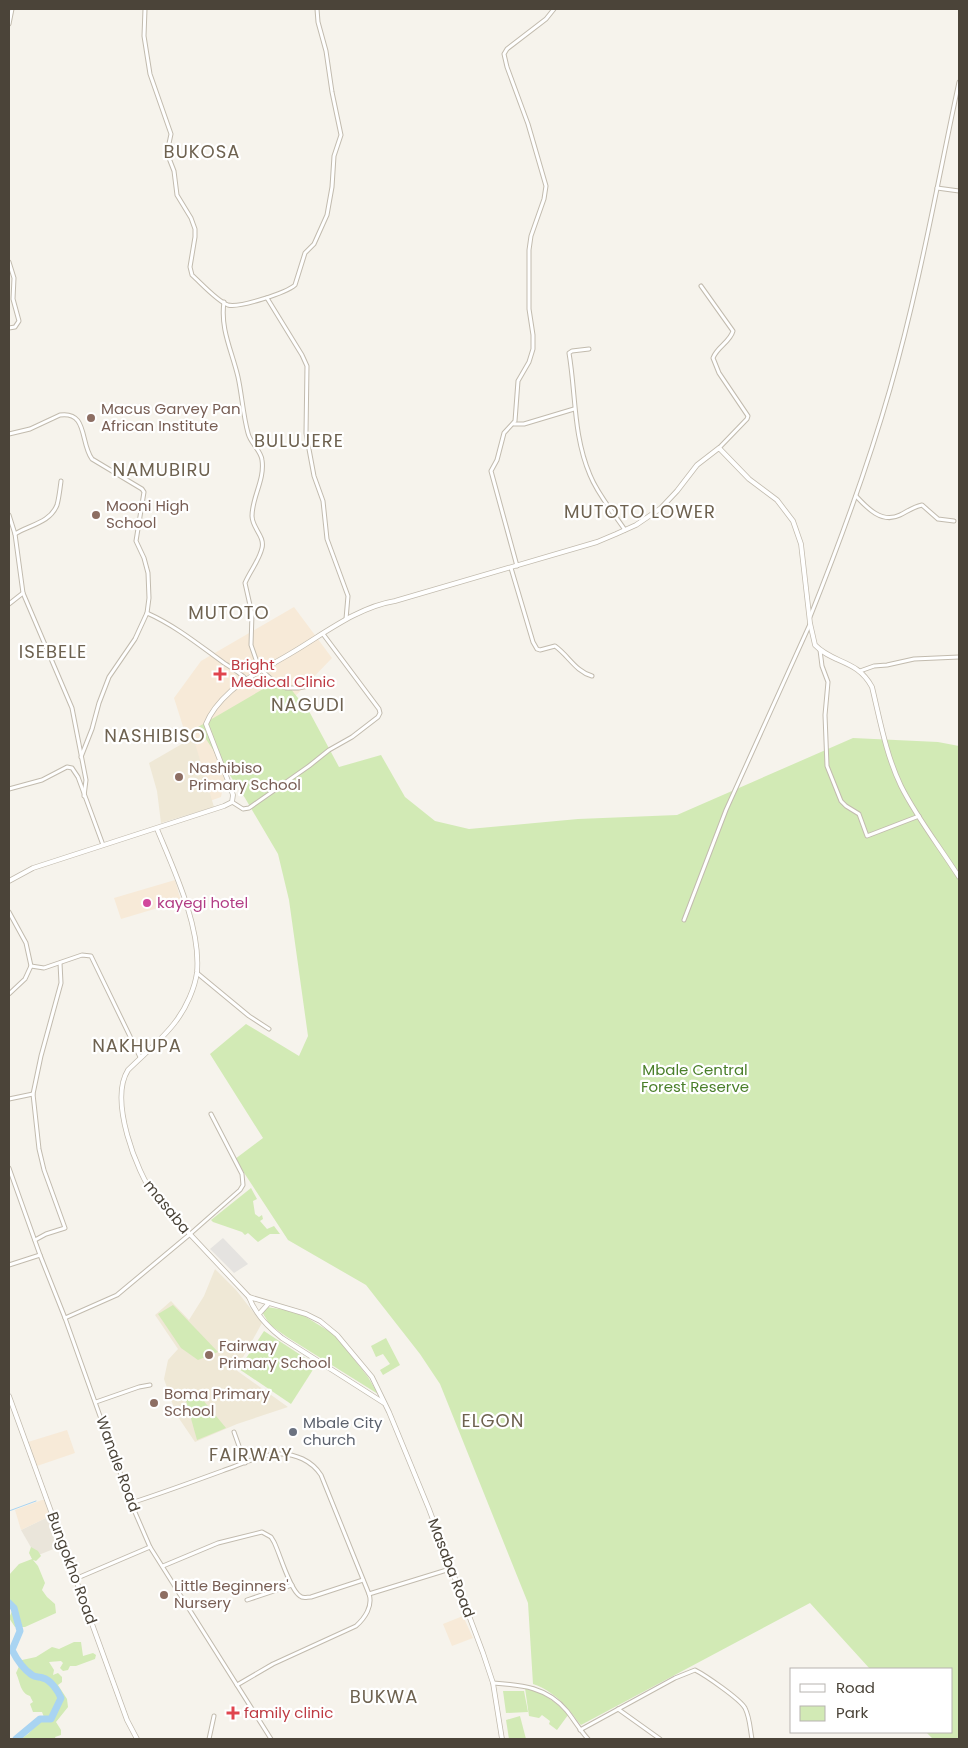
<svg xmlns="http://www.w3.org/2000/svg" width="968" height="1748" font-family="Poppins,sans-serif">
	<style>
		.residential { fill: #eae5da }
		.commercial { fill: #f7ead8 }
		.education { fill: #efe8d6 }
		.green { fill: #d2eab5 }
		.parking { fill: #e5e3e0 }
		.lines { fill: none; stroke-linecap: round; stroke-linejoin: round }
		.stream { stroke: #a9d4f2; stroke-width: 1 }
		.river { stroke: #a9d4f2; stroke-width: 7 }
		.minor-casing { stroke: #c2bbae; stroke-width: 5 }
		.tertiary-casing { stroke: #c2bbae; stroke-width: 5.5 }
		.minor { stroke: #fff; stroke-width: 3 }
		.tertiary { stroke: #fff; stroke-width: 4 }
		.education-dot { fill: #8d6e63; stroke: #fff; stroke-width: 2 }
		.health-dot { fill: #e0444e; stroke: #fff; stroke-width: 2 }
		.hotel-dot { fill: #d1479c; stroke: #fff; stroke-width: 2 }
		.worship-dot { fill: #6b7280; stroke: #fff; stroke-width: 2 }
		.labels { text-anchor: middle; stroke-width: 4.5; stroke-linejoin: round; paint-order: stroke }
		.education-label { font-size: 15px; fill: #785e54; stroke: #fff; text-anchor: start }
		.health-label { font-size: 15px; fill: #be3a42; stroke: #fff; text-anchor: start }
		.hotel-label { font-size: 15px; fill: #b23c85; stroke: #fff; text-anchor: start }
		.park-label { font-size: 15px; fill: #4a7f2a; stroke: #fff }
		.street-label { font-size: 15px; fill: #4b4439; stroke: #fff }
		.worship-label { font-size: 15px; fill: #5b616d; stroke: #fff; text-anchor: start }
		.quarter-label { font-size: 18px; letter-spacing: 1px; fill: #6e6250; stroke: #fff }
	</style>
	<rect width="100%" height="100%" fill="#f6f3ec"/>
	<!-- residential -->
	<polygon class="residential" points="50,1516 61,1546 36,1556 21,1530"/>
	<!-- commercial -->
	<g class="commercial">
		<polygon points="294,607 332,658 281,711 229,758 221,797 207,802 174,698 201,661"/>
		<polygon points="175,880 181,901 121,919 114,898"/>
		<polygon points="67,1430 75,1453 37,1466 28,1442"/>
		<polygon points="42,1500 44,1500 50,1516 21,1530 15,1510"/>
		<polygon points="463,1616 473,1638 452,1646 443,1624"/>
	</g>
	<!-- education -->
	<g class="education">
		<polygon points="194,740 214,807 161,823 157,791 149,763 187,741"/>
		<polygon points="215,1269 236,1290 262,1323 236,1370 288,1407 237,1424 195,1442 176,1414 164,1379 168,1360 178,1349 155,1315 171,1301 189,1320 204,1296"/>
	</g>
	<!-- green -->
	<g class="green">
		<path d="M282,678L310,713L339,767L381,755L405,797L435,821L469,829L578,819L677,815L853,738L938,742L959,746V1739H933L926,1732H952V1669H870L810,1603L581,1725C576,1720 573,1714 568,1709C559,1698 546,1688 533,1684L528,1603L440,1384L420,1354L366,1285L288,1240L235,1159L263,1138L210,1054L246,1024L299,1056L308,1036L289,900L278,854L245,798L198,727Z"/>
		<polygon points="251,1188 257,1199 253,1201 255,1214 259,1217 262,1215 263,1219 260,1221 267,1229 274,1226 280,1234 270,1234 258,1242 248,1233 245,1235 242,1232 213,1222 211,1220"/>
		<polygon points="173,1305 218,1352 198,1360 181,1348 158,1314"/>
		<polygon points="267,1307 298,1312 335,1335 368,1377 378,1394 287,1337 270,1325 262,1312"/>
		<polygon points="264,1331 316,1365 291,1404 239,1369"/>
		<polygon points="386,1338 400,1365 383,1375 380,1370 390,1364 383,1354 376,1357 371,1346"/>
		<polygon points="185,1397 202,1399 226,1428 197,1440"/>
		<polygon points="31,1547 38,1551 41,1556 36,1561 33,1560 38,1566 45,1583 42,1590 47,1597 55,1604 56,1613 25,1627 15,1627 9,1618 13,1609 9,1603 9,1575 19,1564 32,1559 29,1553"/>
		<path d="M74,1642H81L83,1656L93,1653L96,1655L95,1659L76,1666H70L68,1670L63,1671L60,1668L63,1663L61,1661L49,1662L54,1670L53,1675L58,1673L62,1677V1682L58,1685L67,1699L68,1707L56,1722L61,1730V1735L55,1737L56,1739H21L28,1734L44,1717L42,1712H33L30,1704L33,1702L30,1696C20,1693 20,1681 16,1673L22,1660L36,1657L52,1647L59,1649Z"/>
		<path d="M525,1688C543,1692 556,1702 568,1715L557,1730L549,1724L550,1721L542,1715L539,1718L529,1716Z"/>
		<polygon points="503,1691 524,1691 528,1712 506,1713"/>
		<polygon points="520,1716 526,1739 509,1739 506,1720"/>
	</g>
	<!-- parking -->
	<polygon class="parking" points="223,1238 248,1264 234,1273 210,1249"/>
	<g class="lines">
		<!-- stream -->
		<polyline class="stream" points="9,1511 36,1501"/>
		<!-- river -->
		<path class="river" d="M9,1603L14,1608L20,1631L12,1650C17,1660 23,1669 32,1675C36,1678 39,1676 43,1678C51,1680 58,1691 61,1698L51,1719H40L16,1739"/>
		<defs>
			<g id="minor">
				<path d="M145,9L144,36L150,74L171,134L167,153L174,171L177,195L191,218L195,229V237L190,267L192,275C201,283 217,301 228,305C239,308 286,293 295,285L305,253L314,244L327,215L332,187L334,156L341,135L332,92L326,51L318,22L317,9"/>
				<polyline points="9,24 12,9"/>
				<polyline points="937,188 959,191"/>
				<polyline points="9,262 14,278 13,299 19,321 15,327 9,328"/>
				<path d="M701,286L733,331C730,342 717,347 713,358L719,373L748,416L747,419L719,448"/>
				<polyline points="267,298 302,355 307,366 306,433 314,476 323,501 327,539 348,596 346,619"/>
				<path d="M224,302C220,329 232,351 238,377C242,395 243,415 248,433C250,443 261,450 262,460C265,480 252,497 252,516C252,528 265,536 262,548C259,561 250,571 245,583L252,614L251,645L259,668L277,684L286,688H298L324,683"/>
				<path d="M589,349L572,351L569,353C576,394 573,435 590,475C598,495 613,512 625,530"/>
				<polyline points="514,424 524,424 574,409"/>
				<path d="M9,434L30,429L60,415C88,411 80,443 92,459L142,489L144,492L136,541L144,558L148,573L149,598L147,613L135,639L109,677L99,703L92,729L81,757"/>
				<path d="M856,496C867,508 882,524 900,515C908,511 913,507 922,505L938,519L954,521"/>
				<polyline points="9,515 15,534 23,593 72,708 86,780 84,796"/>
				<path d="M15,534C29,525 50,523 57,505C59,498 60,489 61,481"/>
				<polyline points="517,566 491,471 497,460 504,433 515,421 518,381 529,362 533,349 533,335 529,309 529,250 531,236 544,199 546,186 528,124 507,67 504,54 507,49 546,19 554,9"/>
				<path d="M511,568L533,642L537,649L540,650L555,646C569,656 575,671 592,676"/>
				<polyline points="9,604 23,593"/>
				<path d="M147,613C176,626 199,645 224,663C232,668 239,672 246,679"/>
				<path d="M810,617C840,542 868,466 890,389C919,288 937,185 959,82"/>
				<polyline points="820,650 822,666 828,682 825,715 827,766 841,801 846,806 859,814 867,836 919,816"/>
				<polyline points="860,671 874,666 887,665 914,659 959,657"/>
				<polyline points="9,789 42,780 67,767 72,768 78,777 103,845"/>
				<polyline points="232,802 243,809 249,808 309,766 329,750 352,737 378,717 380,713 379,709 323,634"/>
				<polyline points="9,912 26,943 31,966 25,979 9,994"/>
				<polyline points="684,920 726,810 810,624"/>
				<polyline points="31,966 44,968 82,955 91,956 140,1057"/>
				<polyline points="197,973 249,1016 269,1029"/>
				<polyline points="9,1099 33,1094"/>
				<polyline points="9,1168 40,1255 65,1318 131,1503 150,1547 271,1739"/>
				<polyline points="35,1240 46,1234 65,1228 44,1170 39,1149 33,1094 41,1056 61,983 60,963"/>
				<polyline points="9,1265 40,1255"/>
				<polyline points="65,1318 117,1295 189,1235 240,1190 243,1185 242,1174 211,1114"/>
				<polyline points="96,1402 139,1387 150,1385"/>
				<polyline points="234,1432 245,1463"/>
				<path d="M131,1503C162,1493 192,1482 222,1471C240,1465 259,1455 278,1454C295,1453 312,1461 321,1475L369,1594C373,1606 365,1618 356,1626L273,1664L237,1685"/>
				<path d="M163,1566L218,1543L262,1532L271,1537L274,1542C280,1554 290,1590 300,1596C303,1599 307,1597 311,1597L363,1580"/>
				<polyline points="75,1579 150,1547"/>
				<polyline points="369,1594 450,1569"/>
				<polyline points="247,1600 292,1585"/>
				<path d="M493,1683C522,1685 547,1687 567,1711C574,1720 580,1730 588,1739"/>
				<polyline points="618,1709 660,1739"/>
				<path d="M580,1730L675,1678L695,1670C705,1675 740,1699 745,1708C750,1718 750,1729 752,1739"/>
				<polyline points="209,1739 214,1716"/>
			</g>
			<g id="tertiary">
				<path d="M157,829C174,870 201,927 197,972C195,988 186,1008 176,1021C163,1039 144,1054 128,1070C109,1100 136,1171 155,1197L249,1297C255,1314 269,1328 282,1338L384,1403"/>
				<path d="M9,881L33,868L224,806L232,802L233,795L230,786L206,724C211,711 221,700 231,691C249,675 272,665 293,652C325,633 358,607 395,601L597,542L616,534L636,525L661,508L677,491L697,465L719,448L749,479L777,500L793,521L801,544L810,623L815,645C833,664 857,659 872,687C880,720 886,755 901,786C917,818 940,847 959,877"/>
				<polyline points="249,1297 306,1314 320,1321 337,1335 372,1377 389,1412 429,1509 483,1653 493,1683 502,1739"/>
				<polyline points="259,1314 268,1304"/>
				<polyline points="9,1396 127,1720 137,1739"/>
			</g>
		</defs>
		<!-- minor casing -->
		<use href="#minor" class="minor-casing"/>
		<!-- tertiary casing -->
		<use href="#tertiary" class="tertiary-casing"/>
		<!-- minor -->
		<use href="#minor" class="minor"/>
		<!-- tertiary -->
		<use href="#tertiary" class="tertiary"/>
	</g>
	<!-- markers -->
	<g class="education-dot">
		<circle cx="91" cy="418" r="5"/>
		<circle cx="96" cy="515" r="5"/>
		<circle cx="179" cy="777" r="5"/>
		<circle cx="209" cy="1355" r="5"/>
		<circle cx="154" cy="1403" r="5"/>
		<circle cx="164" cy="1595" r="5"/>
	</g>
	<g class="health-dot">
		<path d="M217.5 666.5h5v5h5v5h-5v5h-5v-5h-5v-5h5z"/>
		<path d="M230.5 1705.5h5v5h5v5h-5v5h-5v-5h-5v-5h5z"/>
	</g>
	<circle class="hotel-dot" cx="147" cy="903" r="5"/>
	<circle class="worship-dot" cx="293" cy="1432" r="5"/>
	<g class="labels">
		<!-- education labels -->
		<g class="education-label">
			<text x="101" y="414">Macus Garvey Pan<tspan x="101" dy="17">African Institute</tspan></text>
			<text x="106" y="511">Mooni High<tspan x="106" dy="17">School</tspan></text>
			<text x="189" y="773">Nashibiso<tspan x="189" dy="17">Primary School</tspan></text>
			<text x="219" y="1351">Fairway<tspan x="219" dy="17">Primary School</tspan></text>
			<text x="164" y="1399">Boma Primary<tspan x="164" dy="17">School</tspan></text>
			<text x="174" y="1591">Little Beginners'<tspan x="174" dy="17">Nursery</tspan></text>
		</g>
		<!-- health labels -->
		<g class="health-label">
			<text x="231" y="670">Bright<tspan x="231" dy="17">Medical Clinic</tspan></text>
			<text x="244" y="1718">family clinic</text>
		</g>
		<!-- hotel labels -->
		<g class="hotel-label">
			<text x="157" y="908">kayegi hotel</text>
		</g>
		<!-- park labels -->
		<g class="park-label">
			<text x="695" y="1075">Mbale Central<tspan x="695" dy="17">Forest Reserve</tspan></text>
		</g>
		<!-- street labels -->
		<g class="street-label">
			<text transform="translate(167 1207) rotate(51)" y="5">masaba</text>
			<text transform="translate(118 1464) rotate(70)" y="5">Wanale Road</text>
			<text transform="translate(72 1568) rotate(70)" y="5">Bungokho Road</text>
			<text transform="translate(451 1568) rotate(69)" y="5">Masaba Road</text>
		</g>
		<!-- worship labels -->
		<g class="worship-label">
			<text x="303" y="1428">Mbale City<tspan x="303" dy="17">church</tspan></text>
		</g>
		<!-- quarter labels -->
		<g class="quarter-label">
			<text x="202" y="158">BUKOSA</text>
			<text x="299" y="447">BULUJERE</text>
			<text x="162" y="476">NAMUBIRU</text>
			<text x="640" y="518">MUTOTO LOWER</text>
			<text x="229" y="619">MUTOTO</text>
			<text x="53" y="658">ISEBELE</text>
			<text x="308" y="711">NAGUDI</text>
			<text x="155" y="742">NASHIBISO</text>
			<text x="137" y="1052">NAKHUPA</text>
			<text x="493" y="1427">ELGON</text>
			<text x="251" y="1461">FAIRWAY</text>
			<text x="384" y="1703">BUKWA</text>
		</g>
	</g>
	<!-- border -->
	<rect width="968" height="1748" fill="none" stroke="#4b4439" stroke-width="20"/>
	<!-- legend -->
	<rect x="790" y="1668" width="162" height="65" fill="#ffffff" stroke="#b7b4b0"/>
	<rect x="800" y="1684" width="25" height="8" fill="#ffffff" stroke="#b7b4b0"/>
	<text x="836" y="1693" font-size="15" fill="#4b4439">Road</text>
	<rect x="800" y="1706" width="25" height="15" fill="#d2eab5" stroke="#b7b4b0"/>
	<text x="836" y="1718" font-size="15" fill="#4b4439">Park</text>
</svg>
